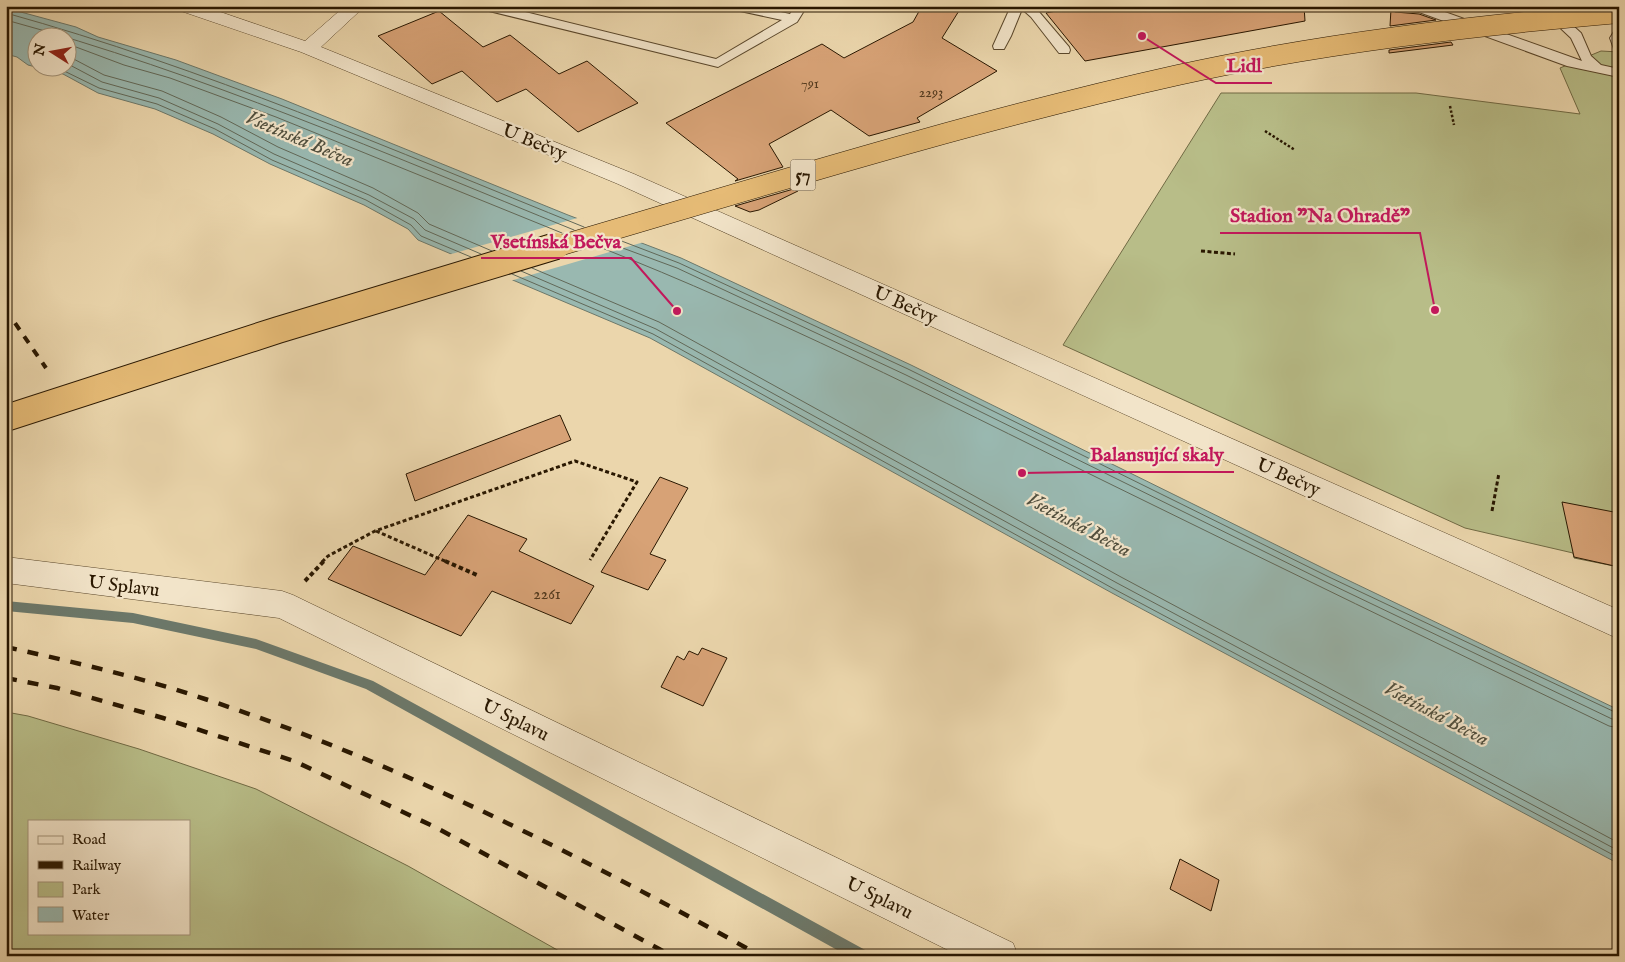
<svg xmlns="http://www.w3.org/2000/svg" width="1625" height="962" font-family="'IM FELL English',serif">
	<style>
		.green { fill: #b8bd88; stroke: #706a44; fill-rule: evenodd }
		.water { fill: #99b8b0; stroke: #6c786a; fill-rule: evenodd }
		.pier { fill: #ebd6ac }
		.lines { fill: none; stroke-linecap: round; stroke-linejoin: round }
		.shore { stroke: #616858; stroke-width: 1 }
		.stream { fill: #6c786a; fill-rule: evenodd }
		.building { fill: #d7a276; stroke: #291700 }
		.service-casing { stroke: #5a472b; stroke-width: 2 }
		.minor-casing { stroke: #5a472b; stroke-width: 1 }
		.path-far2 { stroke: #291700; stroke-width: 2.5; stroke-dasharray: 2.5 2; stroke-linecap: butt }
		.path-far1 { stroke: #291700; stroke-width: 3; stroke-dasharray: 4 2.5; stroke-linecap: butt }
		.path { stroke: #291700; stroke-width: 4; stroke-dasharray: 4.5 3; stroke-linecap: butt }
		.service { fill: #f2e4c9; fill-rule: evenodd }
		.minor { fill: #f2e4c9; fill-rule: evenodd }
		.rail-far1 { stroke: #291700; stroke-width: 4; stroke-dasharray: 8 8; stroke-linecap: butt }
		.rail { stroke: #291700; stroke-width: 4.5; stroke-dasharray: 11 11; stroke-linecap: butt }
		.primary-bridge-far1-casing { stroke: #291700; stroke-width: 21; stroke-linecap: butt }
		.primary-bridge-casing { stroke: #291700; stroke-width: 28; stroke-linecap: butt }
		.primary-bridge-far1 { stroke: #e6bb76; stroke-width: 20 }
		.primary-bridge { stroke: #e6bb76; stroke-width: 26 }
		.labels { text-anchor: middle; stroke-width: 4.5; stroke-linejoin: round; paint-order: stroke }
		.far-number-label { font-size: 14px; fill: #543a1e }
		.number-label { font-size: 16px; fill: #543a1e }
		.shield { fill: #f2e4c9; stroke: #65543c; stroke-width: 1 }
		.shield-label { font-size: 18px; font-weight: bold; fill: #291700 }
		.street-label { font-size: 19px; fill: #291700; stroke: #f2e4c9 }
		.water-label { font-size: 20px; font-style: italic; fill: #504f3e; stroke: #f2e4c9 }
		.leader { fill: none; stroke: #c2185b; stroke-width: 2 }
		.callout-dot { fill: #c2185b; stroke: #f2e4c9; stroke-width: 2 }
		.callout-label { font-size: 20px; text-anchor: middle; font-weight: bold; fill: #c2185b; stroke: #f2e4c9; stroke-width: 4.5; stroke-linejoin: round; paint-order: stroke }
	</style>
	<rect width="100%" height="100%" fill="#ebd6ac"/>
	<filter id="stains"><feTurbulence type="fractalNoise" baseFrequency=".004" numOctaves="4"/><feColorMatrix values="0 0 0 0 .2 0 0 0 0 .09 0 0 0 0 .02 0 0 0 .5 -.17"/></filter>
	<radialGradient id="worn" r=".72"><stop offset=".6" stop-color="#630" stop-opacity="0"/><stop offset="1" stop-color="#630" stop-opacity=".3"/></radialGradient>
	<!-- green -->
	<g class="green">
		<polygon points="1601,51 1619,52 1619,567 1574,558 1573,553 1465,528 1063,345 1221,93 1416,93 1580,114 1560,68"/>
		<path d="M6,712L28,716L139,749L256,789L408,866L568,956H6ZM29,821H189V933H29Z"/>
	</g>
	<!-- water -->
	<path class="water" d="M6,8L76,27L98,37L176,60L282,99L568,215L681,258L911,365L1331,572L1619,710V864L1112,593L650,338L418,240L408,229L364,205L270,164L213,134L155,109L98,93L63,74L28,65L17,57L6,54ZM38,38H68V68H38Z"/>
	<!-- pier -->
	<polygon class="pier" points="581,217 644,242 510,281 448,255"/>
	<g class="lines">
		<!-- shore -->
		<g class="shore">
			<path d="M6,13C204,68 393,150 584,227"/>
			<path d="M6,20C201,73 387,154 574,230"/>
			<polyline points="68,44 124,65 170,78 276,117 562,233"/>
			<polyline points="68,56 104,75 162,91 221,117 278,147 373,188 418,213 429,224 492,251"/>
			<polyline points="68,64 102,82 159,98 218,124 274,154 369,195 414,219 425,230 481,254"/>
			<polyline points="58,68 99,88 157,104 215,129 272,160 366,200 411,225 421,236 471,257"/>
			<polyline points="619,240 679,263 908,369 1329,577 1619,714"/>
			<polyline points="609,243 677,268 906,375 1326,582 1612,719 1619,720"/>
			<path d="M597,246C770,314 936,398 1102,480C1271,563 1440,645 1609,726L1619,728"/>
			<polyline points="532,268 659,322 1121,577 1619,843"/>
			<polyline points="521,271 656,329 1117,583 1619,851"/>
			<polyline points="512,274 653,334 1114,589 1619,858"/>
		</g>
		<!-- stream -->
		<polygon class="stream" points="6,601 133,613 256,639 373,681 867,951 869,956 848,956 366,689 256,649 133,623 6,611"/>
	</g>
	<!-- building -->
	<g class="building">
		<polygon points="922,6 962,6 942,38 997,71 917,118 920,122 869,136 831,110 769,144 783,167 735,181 738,179 666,123 822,44 844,58 913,22"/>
		<polygon points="1082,6 1304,6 1305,21 1085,61 1046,13"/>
		<polygon points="1391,9 1395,12 1419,14 1436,20 1390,26"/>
		<polygon points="439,11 483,47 510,35 559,74 587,61 638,103 578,132 526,89 497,102 462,71 432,84 378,36"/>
		<polygon points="1451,42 1453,45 1389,53 1389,50"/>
		<polygon points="797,188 798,191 759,210 750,212 735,206"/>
		<polygon points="560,415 571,440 415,501 406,474"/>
		<polygon points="660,477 688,488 650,554 666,560 648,590 601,572"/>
		<polygon points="1562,502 1619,513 1619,567 1574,557"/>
		<polygon points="468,515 527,539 519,551 594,586 571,624 492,591 461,636 328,579 353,546 425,575"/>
		<polygon points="702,648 727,658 703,706 661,687 677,656 684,660 689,651 698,655"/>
		<polygon points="1180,859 1219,880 1211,911 1170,889"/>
	</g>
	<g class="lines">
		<defs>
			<g id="service">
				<polygon points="479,6 501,6 716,59 782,20 731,9 729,6 753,6 790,14 795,6 807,6 797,22 718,67 481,9"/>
				<polygon points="1011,6 1034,6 1069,47 1070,50 1069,53 1059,53 1031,17 1022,9 1011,36 1004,49 994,49 993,46"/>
				<polygon points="1389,6 1428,6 1582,61 1571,38 1537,6 1551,6 1581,33 1591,56 1601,65 1619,69 1619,77 1567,66 1419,12 1395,10"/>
				<polygon points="1619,29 1619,50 1614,49 1610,38 1615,30"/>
			</g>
			<g id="minor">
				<polygon points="175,6 203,6 305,41 345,6 365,6 321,47 634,174 1619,610 1619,639 618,184 301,52 178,10"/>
				<polygon points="6,557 282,591 293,595 1013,943 1018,956 960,956 279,618 6,583"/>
			</g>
		</defs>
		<!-- service casing -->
		<use href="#service" class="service-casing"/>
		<!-- minor casing -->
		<use href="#minor" class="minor-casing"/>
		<!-- path-far2 -->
		<g class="path-far2">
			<polyline points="1450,106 1454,125"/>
			<polyline points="1265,131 1295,150"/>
		</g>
		<!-- path-far1 -->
		<g class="path-far1">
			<polyline points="1201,251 1235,254"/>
			<polyline points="1492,511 1499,473"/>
			<polyline points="376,531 447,562"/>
			<polyline points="322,562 328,556 375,531 575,461 637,482 590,560"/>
		</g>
		<!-- path -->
		<g class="path">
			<polyline points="445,561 477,575"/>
			<polyline points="305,581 324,561"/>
		</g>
		<!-- service -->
		<use href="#service" class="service"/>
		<!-- minor -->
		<use href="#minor" class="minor"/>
		<!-- rail-far1 -->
		<polyline class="rail-far1" points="6,310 46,368"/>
		<!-- rail -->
		<g class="rail">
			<path d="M6,647C73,662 140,677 205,699C400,763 582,857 761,956"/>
			<polyline points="6,678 57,688 163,718 294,761 437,828 672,956"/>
		</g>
		<defs>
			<path id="primary-bridge-far1" d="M552,248C760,187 967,122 1178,75C1323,43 1471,26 1619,13"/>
			<polyline id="primary-bridge" points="6,418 278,330 556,246"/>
		</defs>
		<!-- primary-bridge-far1 casing -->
		<use href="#primary-bridge-far1" class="primary-bridge-far1-casing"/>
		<!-- primary-bridge casing -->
		<use href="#primary-bridge" class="primary-bridge-casing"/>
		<!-- primary-bridge-far1 -->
		<use href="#primary-bridge-far1" class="primary-bridge-far1"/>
		<!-- primary-bridge -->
		<use href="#primary-bridge" class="primary-bridge"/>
	</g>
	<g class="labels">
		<!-- far-number labels -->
		<g class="far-number-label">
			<text x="810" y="88">791</text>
			<text x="931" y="97">2293</text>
		</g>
		<!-- number labels -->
		<g class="number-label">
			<text x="547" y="599">2261</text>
		</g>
		<!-- shield labels -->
		<rect class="shield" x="790.5" y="159.5" width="25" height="31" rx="4"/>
		<g class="shield-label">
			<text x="803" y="181">57</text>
		</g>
		<!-- street labels -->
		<g class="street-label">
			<text transform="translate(535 141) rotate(22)" y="7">U Bečvy</text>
			<text transform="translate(906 304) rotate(24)" y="7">U Bečvy</text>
			<text transform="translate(1289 476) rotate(24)" y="7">U Bečvy</text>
			<text transform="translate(124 585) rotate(7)" y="7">U Splavu</text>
			<text transform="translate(516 719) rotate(26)" y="7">U Splavu</text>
			<text transform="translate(880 897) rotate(26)" y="7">U Splavu</text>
		</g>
		<!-- water labels -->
		<g class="water-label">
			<text transform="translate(300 138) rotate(23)" y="7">Vsetínská Bečva</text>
			<text transform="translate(1079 524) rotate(28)" y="7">Vsetínská Bečva</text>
			<text transform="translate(1437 713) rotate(28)" y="7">Vsetínská Bečva</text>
		</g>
	</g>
	<!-- callouts -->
	<path class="leader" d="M1142 36L1216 83H1272M1435 310L1420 233H1220M677 311L631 258H481M1022 473L1080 472H1234"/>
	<g class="callout-dot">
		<circle cx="1142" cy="36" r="5"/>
		<circle cx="1435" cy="310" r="5"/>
		<circle cx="677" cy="311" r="5"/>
		<circle cx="1022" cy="473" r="5"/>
	</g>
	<g class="callout-label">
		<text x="1244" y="72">Lidl</text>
		<text x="1320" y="222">Stadion "Na Ohradě"</text>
		<text x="556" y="248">Vsetínská Bečva</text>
		<text x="1157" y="461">Balansující skaly</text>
	</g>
	<!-- margin -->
	<rect width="1625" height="962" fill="none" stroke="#ebd6ac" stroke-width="25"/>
	<rect x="8" y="8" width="1610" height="947" fill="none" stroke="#291700" stroke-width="2.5"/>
	<rect x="12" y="12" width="1600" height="937" fill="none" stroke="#291700"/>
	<!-- legend -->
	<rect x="28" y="820" width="162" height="115" fill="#f2e4c9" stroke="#a29279"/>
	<rect x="38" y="836" width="25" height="8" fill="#f2e4c9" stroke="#a29279"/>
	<text x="72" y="844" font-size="15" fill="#291700">Road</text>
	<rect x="38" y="861" width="25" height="8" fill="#291700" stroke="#a29279"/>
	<text x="72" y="870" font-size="15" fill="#291700">Railway</text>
	<rect x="38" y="882" width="25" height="15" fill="#b8bd88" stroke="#a29279"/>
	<text x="72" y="894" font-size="15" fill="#291700">Park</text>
	<rect x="38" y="907" width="25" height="15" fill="#99b8b0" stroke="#a29279"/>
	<text x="72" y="920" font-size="15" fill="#291700">Water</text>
	<!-- north arrow -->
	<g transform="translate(52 52) rotate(281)"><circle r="24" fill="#f2e4c9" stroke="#a29279"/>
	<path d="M0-4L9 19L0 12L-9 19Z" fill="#8f2418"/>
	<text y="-8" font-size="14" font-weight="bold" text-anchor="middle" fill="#291700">N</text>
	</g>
	<rect width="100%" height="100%" filter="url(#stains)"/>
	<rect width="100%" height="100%" fill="url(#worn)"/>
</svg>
